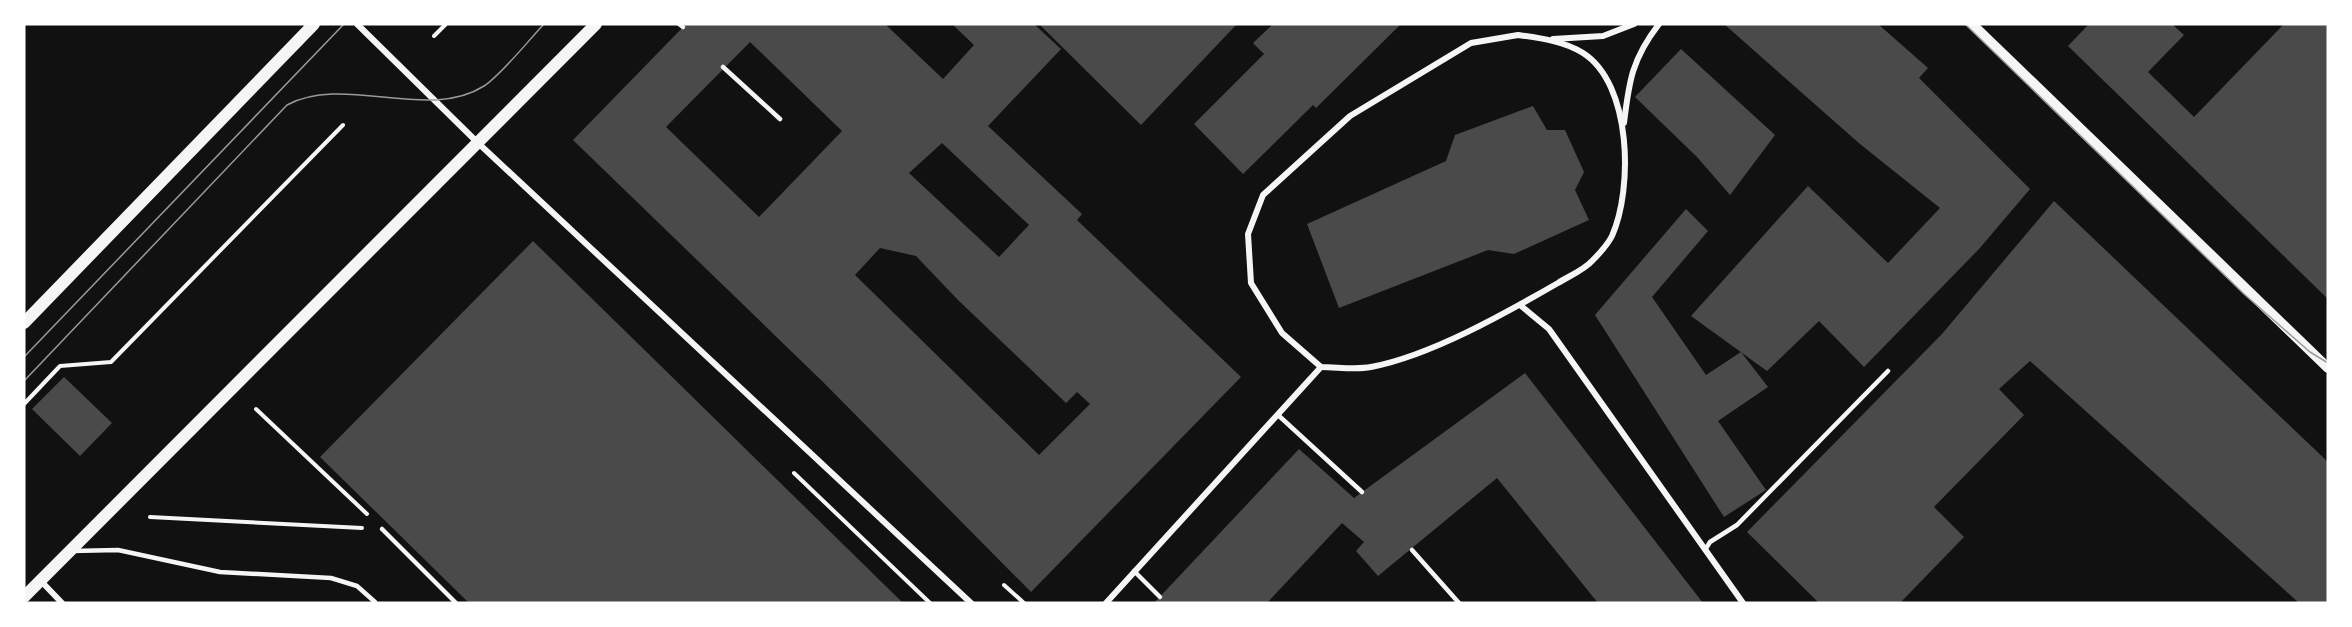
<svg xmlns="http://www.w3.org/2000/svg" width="2352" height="627" font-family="'Roboto Condensed',sans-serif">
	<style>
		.building { fill: #4a4a4a; fill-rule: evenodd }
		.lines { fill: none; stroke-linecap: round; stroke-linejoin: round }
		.path { stroke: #f5f5f5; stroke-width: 4 }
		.service { stroke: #f5f5f5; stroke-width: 4.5 }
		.minor { stroke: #f5f5f5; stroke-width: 6 }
		.tertiary { stroke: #f5f5f5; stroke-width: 10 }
		.secondary { stroke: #f5f5f5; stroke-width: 12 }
		.tram { stroke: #9a9a9a; stroke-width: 1.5 }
	</style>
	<rect width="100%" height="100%" fill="#111"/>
	<!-- building -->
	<g class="building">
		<path d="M686,24H885L943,79L974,45L952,24H1034L1061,49L988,126L1082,214L1077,220L1241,377L1031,592L822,381L573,140ZM750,42L842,131L759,217L666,127ZM942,143L1029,225L999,257L909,173ZM880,248L916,256L958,300L1066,403L1077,392L1090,404L1039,455L855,275Z"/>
		<polygon points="1039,24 1237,24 1141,125"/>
		<polygon points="1273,24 1401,24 1316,108 1313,105 1243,174 1194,124 1264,54 1253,43"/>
		<polygon points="1724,24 1878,24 1928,68 1919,78 2030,189 1979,249 1864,367 1819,321 1767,371 1691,316 1808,186 1888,263 1940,208 1860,144"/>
		<polygon points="2089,24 2172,24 2184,35 2148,72 2194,117 2284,24 2328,24 2328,299 2068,46"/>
		<polygon points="1681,49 1775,135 1730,195 1697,157 1635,97"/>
		<polygon points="1533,106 1547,130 1565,130 1584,172 1575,190 1589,220 1514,254 1488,250 1339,308 1307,224 1446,161 1455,135"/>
		<polygon points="2054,201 2328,462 2328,603 2299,603 2030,361 1999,389 2024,415 1934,507 1964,537 1900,603 1819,603 1747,532 1942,334"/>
		<polygon points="1686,209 1708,231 1652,297 1706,375 1741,352 1768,387 1718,421 1766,490 1724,517 1595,315"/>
		<polygon points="533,241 664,369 903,603 469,603 320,457"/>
		<polygon points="1525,373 1703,603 1598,603 1497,478 1378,576 1356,551 1364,542 1342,523 1267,603 1154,603 1299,449 1354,498"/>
		<polygon points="64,377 112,423 80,456 32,409"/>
	</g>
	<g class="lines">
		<!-- path -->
		<g class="path">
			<polyline points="434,36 446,24"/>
			<polyline points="24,404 60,366 111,362 343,125"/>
			<polyline points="256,409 367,514"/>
			<polyline points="794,473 930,603"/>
			<polyline points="150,517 362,528"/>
			<polyline points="1004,585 1024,603"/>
		</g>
		<!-- service -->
		<g class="service">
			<polyline points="679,24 683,27"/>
			<polyline points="723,67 780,119"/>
			<polyline points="1278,415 1362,492"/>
			<polyline points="382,529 456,603"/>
			<polyline points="1412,550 1459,603"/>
			<polyline points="1705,550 1710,542 1737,525 1888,371"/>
			<polyline points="72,551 118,550 220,572 331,578 357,586 375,602"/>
			<polyline points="1134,571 1160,597"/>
		</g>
		<!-- minor -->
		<g class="minor">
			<polyline points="357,24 477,142 971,603"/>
			<path d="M1518,35C1540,38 1564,41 1583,53C1632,84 1633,189 1612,236C1608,244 1599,254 1592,261C1584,270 1569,276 1558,283C1506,313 1430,356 1371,367C1356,370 1337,367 1321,367L1282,333L1251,283L1248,234L1263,195L1350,116L1471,43Z"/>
			<polyline points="1553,39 1603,36 1634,24"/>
			<path d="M1624,123C1629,81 1632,59 1659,24"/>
			<polyline points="1520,305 1549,329 1743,603"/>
			<polyline points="40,580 62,603"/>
			<polyline points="1106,603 1321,367"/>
		</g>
		<!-- tertiary -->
		<polyline class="tertiary" points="1972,24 2328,368"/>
		<!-- secondary -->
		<g class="secondary">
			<polyline points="24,323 314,24"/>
			<polyline points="24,597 596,24"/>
		</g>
		<!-- tram -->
		<g class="tram">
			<polyline points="1965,24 2244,294 2310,352 2328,363"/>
			<polyline points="24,357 344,24"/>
			<path d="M24,381L287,105C344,74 428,122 484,86C502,74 528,41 544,24"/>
		</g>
	</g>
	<!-- border -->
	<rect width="2352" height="627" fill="none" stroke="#ffffff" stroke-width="51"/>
</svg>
